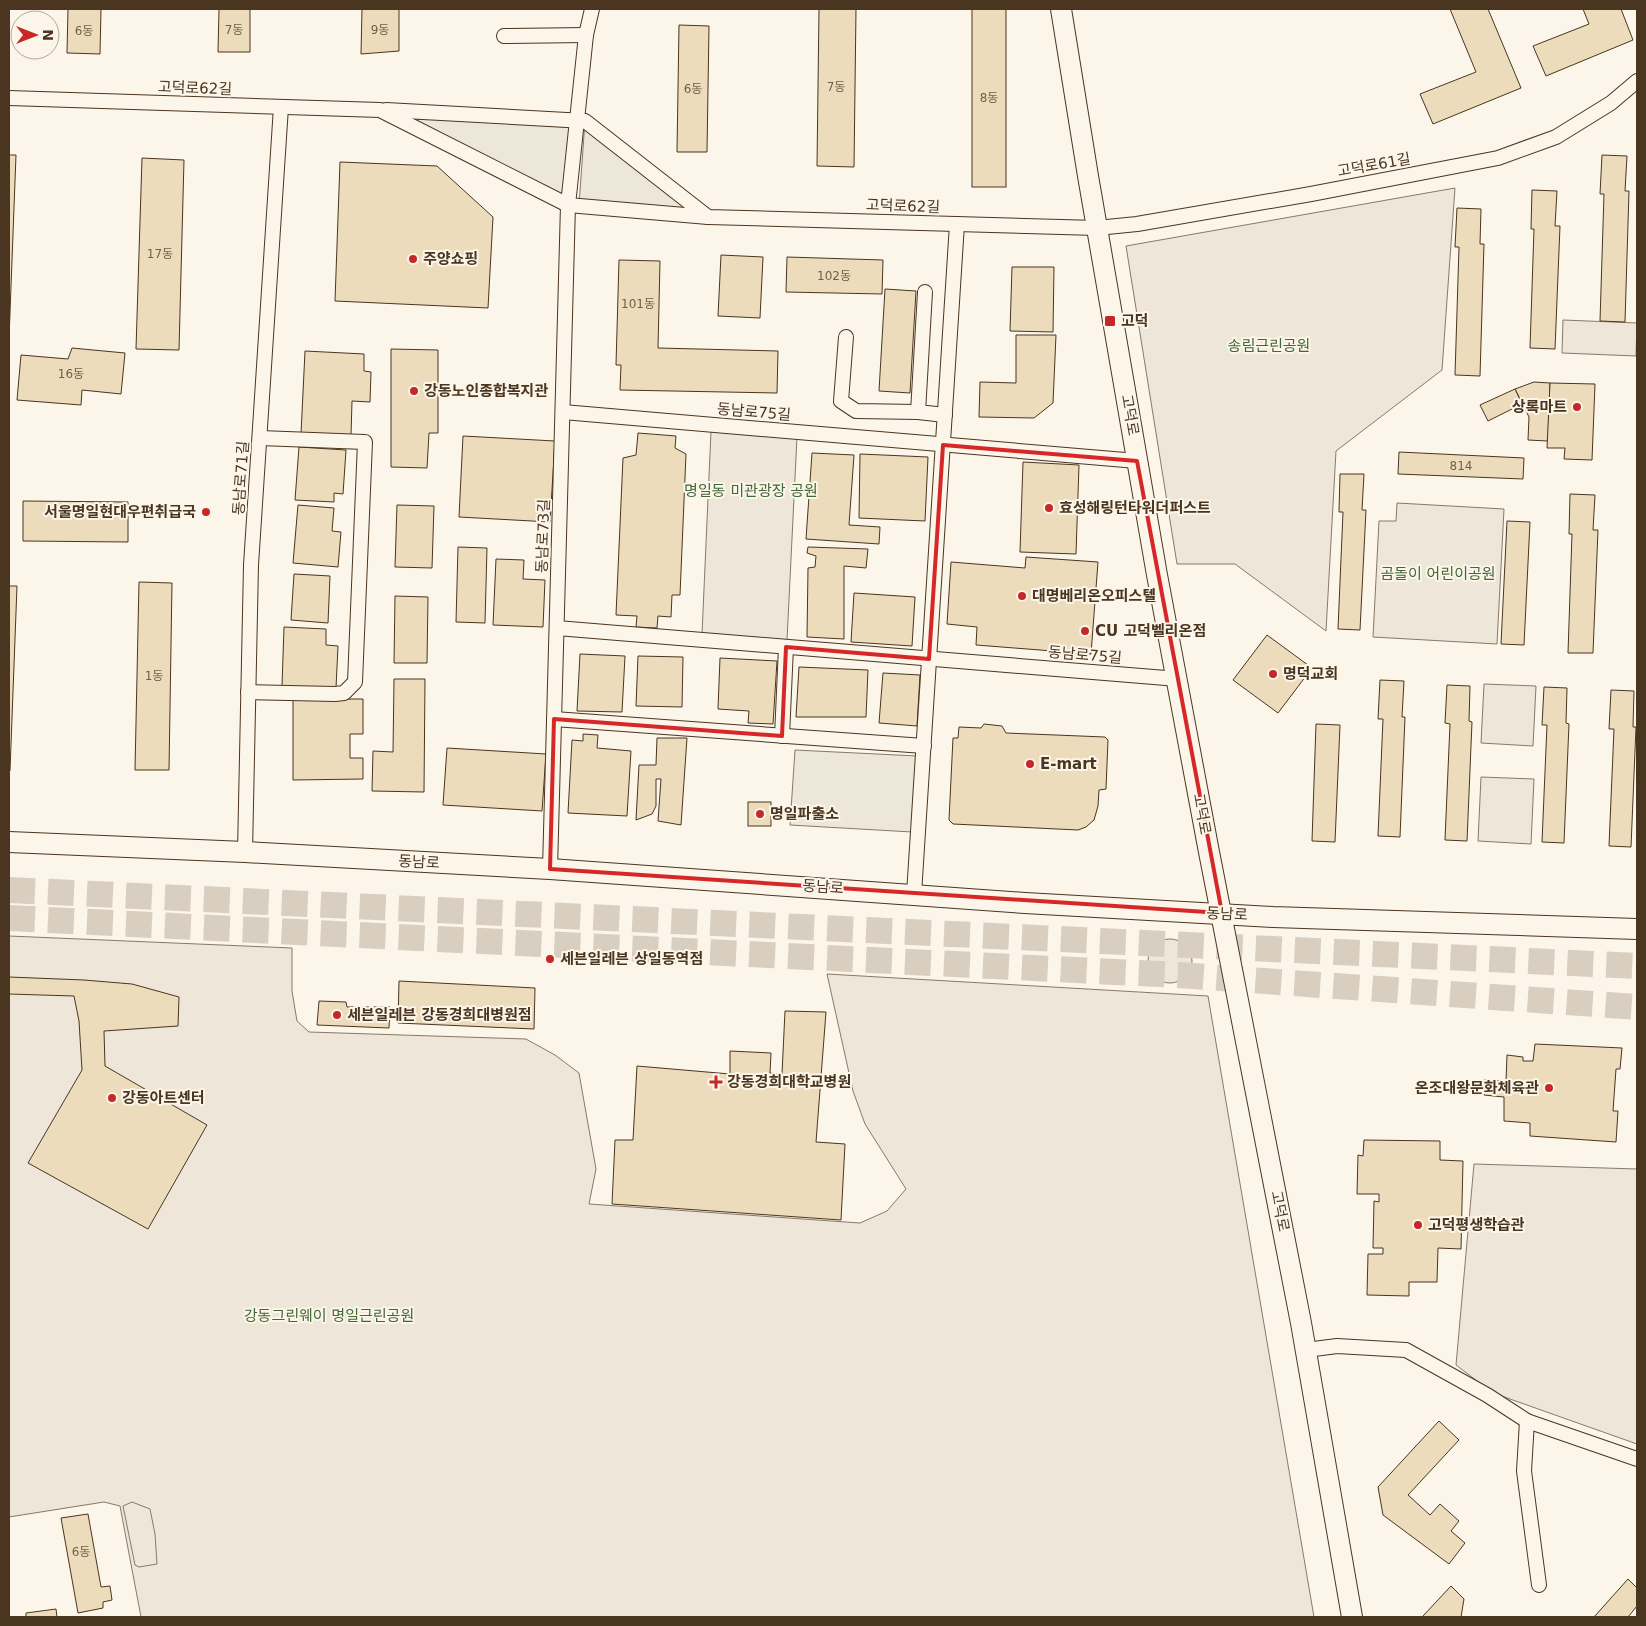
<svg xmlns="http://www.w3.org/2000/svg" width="1646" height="1626" font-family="'DejaVu Sans','Noto Sans KR',sans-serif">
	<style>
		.green { fill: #ede6d9; stroke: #887966 }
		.parking { fill: #ede7d9; stroke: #887966 }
		.building { fill: #ecdcbc; stroke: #4a3520 }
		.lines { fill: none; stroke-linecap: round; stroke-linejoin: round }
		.motorway-tunnel { stroke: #d8cfc1; stroke-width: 26; stroke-dasharray: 26 13; stroke-linecap: butt }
		.minor-casing { stroke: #4a3520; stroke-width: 16 }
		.secondary-casing { stroke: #4a3520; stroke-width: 22 }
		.minor { stroke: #fbf6e9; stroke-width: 14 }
		.secondary { stroke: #fbf6e9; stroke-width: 20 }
		.marked { fill: none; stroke: #d62828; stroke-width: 4; stroke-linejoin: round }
		.poi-dot { fill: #c62828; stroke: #fbf6e9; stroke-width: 2 }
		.labels { text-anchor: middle; stroke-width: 4; stroke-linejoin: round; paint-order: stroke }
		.number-label { font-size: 12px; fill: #725f47 }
		.street-label { font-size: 15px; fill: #4a3520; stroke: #fbf6e9 }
		.poi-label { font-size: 15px; font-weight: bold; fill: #4a3520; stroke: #fbf6e9; text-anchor: start }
		.park-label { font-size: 15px; fill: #436837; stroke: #fbf6e9 }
	</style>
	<rect width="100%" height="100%" fill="#fbf6e9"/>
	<!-- green -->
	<g class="green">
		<polygon points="1455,188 1442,370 1336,451 1326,631 1235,564 1177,564 1126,246"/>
		<polygon points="1563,320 1637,323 1636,356 1562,353"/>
		<polygon points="711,431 797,437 787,640 702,634"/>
		<polygon points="1397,503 1504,509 1497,644 1373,637 1379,521 1396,521"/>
		<polygon points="1484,684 1536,686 1533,746 1481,743"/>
		<polygon points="1481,777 1534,779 1531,844 1478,841"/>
		<polygon points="9,936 292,948 292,991 297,1021 309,1032 526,1039 555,1055 579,1073 596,1169 589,1204 860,1223 887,1211 906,1189 865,1124 853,1091 827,974 1208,996 1314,1617 141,1617 120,1506 104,1502 9,1517"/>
		<polygon points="1474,1164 1637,1169 1637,1444 1493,1393 1456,1365"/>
	</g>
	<!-- parking -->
	<g class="parking">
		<polygon points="398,119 577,121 568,205"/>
		<polygon points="585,121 708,217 579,205"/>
		<polygon points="795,750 917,756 912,832 790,825"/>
		<circle cx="1170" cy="961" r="22"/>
		<polygon points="132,1502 150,1509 155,1534 157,1564 139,1567 135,1565 123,1506"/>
	</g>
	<!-- building -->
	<g class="building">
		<polygon points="68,9 101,9 100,54 67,53"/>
		<polygon points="219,9 250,9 250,52 218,52"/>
		<polygon points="362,9 399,9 399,51 361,54"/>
		<polygon points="819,9 856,9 854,167 817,166"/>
		<rect x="972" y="9" width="34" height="178"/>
		<polygon points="1450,9 1488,9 1521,88 1433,124 1420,94 1476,72"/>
		<polygon points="1583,9 1621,9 1633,40 1546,76 1533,46 1589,24"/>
		<polygon points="679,25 709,26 707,152 677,152"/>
		<polygon points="9,155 16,155 9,339"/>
		<polygon points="1602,155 1627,156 1625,191 1629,191 1625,322 1600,321 1604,194 1600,194"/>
		<polygon points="142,158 184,160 179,350 136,349"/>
		<polygon points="340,162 437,166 493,217 488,308 335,301"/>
		<polygon points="1532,190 1557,191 1555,226 1560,226 1555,349 1530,348 1534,229 1531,229"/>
		<polygon points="1457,208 1481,209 1480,244 1484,244 1480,376 1455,375 1459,247 1455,247"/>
		<polygon points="721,255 763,257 760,318 718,316"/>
		<polygon points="787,257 883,260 882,294 786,292"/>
		<polygon points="619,260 660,261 658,348 778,351 777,393 620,390 621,365 616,365"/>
		<polygon points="1012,267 1054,267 1053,332 1010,331"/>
		<polygon points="885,289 916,291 910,393 879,391"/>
		<polygon points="1016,335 1056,335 1053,403 1034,418 979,417 980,382 1016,383"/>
		<polygon points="72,348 125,353 121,394 82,390 81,405 17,400 21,355 68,359"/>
		<polygon points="391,349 438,350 438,433 429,433 427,468 391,467"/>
		<polygon points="305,351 364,354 364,371 371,372 370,402 352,401 351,436 301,434"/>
		<polygon points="1534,382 1550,383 1548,441 1528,440 1529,417 1515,389"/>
		<polygon points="1550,383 1595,384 1592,460 1564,459 1565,448 1547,448"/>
		<polygon points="1515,389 1522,404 1488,421 1480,405"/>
		<polygon points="638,433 676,436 675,448 686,454 680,595 672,595 671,617 658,616 657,628 636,627 637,616 616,615 623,458 636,455"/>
		<polygon points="463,436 555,441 550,522 459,517"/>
		<polygon points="299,447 346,450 343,494 334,493 334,502 295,500"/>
		<polygon points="1399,452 1524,458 1523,479 1398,474"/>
		<polygon points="812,453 854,455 849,525 880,527 879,544 806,539"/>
		<polygon points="860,454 928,457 925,521 859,518"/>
		<polygon points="1023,462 1079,465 1076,554 1020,552"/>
		<polygon points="1340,474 1364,474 1362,510 1366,510 1360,630 1338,629 1343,512 1339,512"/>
		<polygon points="1570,494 1595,495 1593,530 1598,530 1593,653 1568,653 1572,534 1569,534"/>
		<polygon points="23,501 128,502 128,542 23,541"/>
		<polygon points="298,505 334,508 332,531 341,532 338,567 293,563"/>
		<polygon points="397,505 434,506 432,568 395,567"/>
		<polygon points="1507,521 1530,522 1524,645 1501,644"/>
		<polygon points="458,547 487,548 485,623 456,622"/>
		<polygon points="808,547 868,549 866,568 844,566 844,639 807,637 808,568 815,567 816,556 807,553"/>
		<polygon points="1026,557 1098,562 1091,654 976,645 977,627 947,624 951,562 1025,568"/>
		<polygon points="496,559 524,560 523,579 545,580 543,627 493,625"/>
		<polygon points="294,574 330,576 328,623 291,620"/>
		<polygon points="139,582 172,583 169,770 135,770"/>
		<polygon points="9,586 17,586 10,771 9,771"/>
		<polygon points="854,593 915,597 912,646 851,642"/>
		<polygon points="395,596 428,597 427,663 394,663"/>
		<polygon points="284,627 326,629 326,645 338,646 336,688 282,686"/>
		<polygon points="1267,635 1312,668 1278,713 1233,680"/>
		<polygon points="580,654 625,656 622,712 577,711"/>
		<polygon points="638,656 683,657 682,707 636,706"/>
		<polygon points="720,658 777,661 773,724 748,723 749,711 718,709"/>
		<polygon points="799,667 868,670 866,717 796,717"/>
		<polygon points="883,673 920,675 917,726 879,723"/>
		<polygon points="394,679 425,679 424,792 372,791 373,751 393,752"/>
		<polygon points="1380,680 1404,681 1402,717 1405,717 1400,837 1378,836 1383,719 1378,719"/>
		<polygon points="1447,685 1470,686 1469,721 1472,722 1467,841 1445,840 1450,724 1445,723"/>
		<polygon points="1544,687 1567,688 1566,723 1569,724 1564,843 1542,842 1547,725 1542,725"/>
		<polygon points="1611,690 1634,691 1633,727 1636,727 1631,847 1609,846 1614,729 1609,729"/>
		<polygon points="293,699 363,699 363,734 350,734 350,758 363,758 363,779 293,780"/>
		<polygon points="984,724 1002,726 1006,733 1105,737 1108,740 1106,789 1099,790 1098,806 1094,820 1086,827 1078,830 953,824 949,820 953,738 958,738 959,727 981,728"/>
		<polygon points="1316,724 1340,725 1335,842 1312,841"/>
		<polygon points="583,734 598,735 597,748 631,751 627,816 568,813 572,740 583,741"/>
		<polygon points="657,738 687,738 681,825 658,821 661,779 656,779 656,806 652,814 636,820 639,765 656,765"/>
		<polygon points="447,748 546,754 542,811 443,805"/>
		<rect x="748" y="802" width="23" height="24"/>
		<polygon points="9,977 84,980 132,984 179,997 178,1026 104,1031 105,1066 207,1125 148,1229 28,1163 82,1070 79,1021 74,996 9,994"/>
		<polygon points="399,981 535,988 534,1029 398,1023"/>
		<polygon points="319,1001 346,1002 347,1007 390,1007 389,1028 317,1025"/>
		<polygon points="785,1011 826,1012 816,1142 845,1144 841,1220 612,1204 615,1140 633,1140 637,1066 730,1074 730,1051 771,1053 770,1073 782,1074"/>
		<polygon points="1535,1044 1622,1048 1620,1069 1616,1069 1613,1111 1618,1111 1616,1142 1530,1136 1530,1123 1504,1121 1504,1097 1484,1095 1484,1080 1506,1081 1507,1055 1523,1057 1523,1061 1533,1061"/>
		<polygon points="1364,1140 1440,1141 1440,1160 1463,1161 1461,1249 1438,1248 1437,1282 1409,1282 1409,1296 1367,1295 1368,1254 1383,1254 1383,1248 1373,1248 1374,1201 1379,1202 1379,1194 1357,1194 1358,1155 1363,1156"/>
		<polygon points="1439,1421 1459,1440 1408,1495 1430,1515 1440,1504 1459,1521 1451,1531 1465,1543 1449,1564 1383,1515 1378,1487"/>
		<polygon points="88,1514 101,1587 110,1586 112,1600 103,1602 103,1608 78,1613 61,1518"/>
		<polygon points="1628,1579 1637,1588 1637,1606 1628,1617 1594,1617"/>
		<polygon points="1451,1586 1464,1599 1461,1617 1422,1617"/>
		<polygon points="56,1609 57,1617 26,1617 26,1613"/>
	</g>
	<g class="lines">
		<!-- motorway-tunnel -->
		<g class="motorway-tunnel">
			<polyline points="9,890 1637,966"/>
			<polyline points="9,918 1178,975 1637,1007"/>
		</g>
		<defs>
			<g id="minor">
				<polyline points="504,36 586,35"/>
				<polyline points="9,98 380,110 568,205 708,217 1097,228 1137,224 1311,194 1498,158 1556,137 1611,103 1637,81"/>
				<polyline points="386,110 585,121 708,217"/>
				<polyline points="925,292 918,412 945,415"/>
				<polyline points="846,337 841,401 856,411 918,412"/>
				<polyline points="563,412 1137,461"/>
				<polyline points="557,628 1178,679"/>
				<polyline points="248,692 335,694 344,693 355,682 365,442 260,438"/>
				<polyline points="554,719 924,746"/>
				<polyline points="782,736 786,647"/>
				<polyline points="245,852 251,565 281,107"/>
				<polyline points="550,869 568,205 586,35 592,9"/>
				<polyline points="914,894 957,224"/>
				<polyline points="1306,1350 1337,1346 1406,1350 1487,1395 1527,1421 1637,1459"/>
				<polyline points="1527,1421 1524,1471 1539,1585"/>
			</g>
			<g id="secondary">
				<polyline points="1061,9 1088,176 1157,575 1209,852 1301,1323 1352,1617"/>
				<polyline points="9,842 245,852 550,869 1025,903 1273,917 1637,929"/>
			</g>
		</defs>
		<!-- minor casing -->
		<use href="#minor" class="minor-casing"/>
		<!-- secondary casing -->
		<use href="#secondary" class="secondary-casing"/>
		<!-- minor -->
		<use href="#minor" class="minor"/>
		<!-- secondary -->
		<use href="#secondary" class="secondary"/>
	</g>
	<!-- marked area -->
	<path class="marked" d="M943,445L1137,461L1222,913L550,869L554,719L782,736L786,647L929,659Z"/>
	<!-- markers -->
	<g class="poi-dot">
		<circle cx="413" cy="259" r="5"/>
		<rect x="1104" y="315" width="12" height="12" rx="2.5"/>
		<circle cx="414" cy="391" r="5"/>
		<circle cx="1577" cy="407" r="5"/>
		<circle cx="1049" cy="508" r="5"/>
		<circle cx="206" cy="512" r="5"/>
		<circle cx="1022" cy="596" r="5"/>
		<circle cx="1085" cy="631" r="5"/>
		<circle cx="1273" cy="674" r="5"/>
		<circle cx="1030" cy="764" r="5"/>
		<circle cx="760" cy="814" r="5"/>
		<circle cx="550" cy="959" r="5"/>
		<circle cx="337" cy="1015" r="5"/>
		<path d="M713.5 1074.5h5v5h5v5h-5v5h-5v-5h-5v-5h5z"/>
		<circle cx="1549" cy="1088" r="5"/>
		<circle cx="112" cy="1098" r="5"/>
		<circle cx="1418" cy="1225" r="5"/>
	</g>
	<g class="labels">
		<!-- number labels -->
		<g class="number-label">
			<text x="234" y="34">7동</text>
			<text x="380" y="34">9동</text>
			<text x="84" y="35">6동</text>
			<text x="836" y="91">7동</text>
			<text x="693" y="93">6동</text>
			<text x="989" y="102">8동</text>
			<text x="160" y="258">17동</text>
			<text x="834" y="280">102동</text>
			<text x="638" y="308">101동</text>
			<text x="71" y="378">16동</text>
			<text x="1461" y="470">814</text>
			<text x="154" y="680">1동</text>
			<text x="81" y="1556">6동</text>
		</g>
		<!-- street labels -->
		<g class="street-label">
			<text transform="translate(195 88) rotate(2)" y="5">고덕로62길</text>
			<text transform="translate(1374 165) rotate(-10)" y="5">고덕로61길</text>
			<text transform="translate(903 206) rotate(2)" y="5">고덕로62길</text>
			<text transform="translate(754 412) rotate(5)" y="5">동남로75길</text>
			<text transform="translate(1130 415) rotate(80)" y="5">고덕로</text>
			<text transform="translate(241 478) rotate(-86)" y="5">동남로71길</text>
			<text transform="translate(543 536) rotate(-88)" y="5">동남로73길</text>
			<text transform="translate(1085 655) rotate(5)" y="5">동남로75길</text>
			<text transform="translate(1202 814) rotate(80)" y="5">고덕로</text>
			<text transform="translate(419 862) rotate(3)" y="5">동남로</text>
			<text transform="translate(823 887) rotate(4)" y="5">동남로</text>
			<text transform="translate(1227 914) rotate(3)" y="5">동남로</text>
			<text transform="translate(1280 1211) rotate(79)" y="5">고덕로</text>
		</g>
		<!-- poi labels -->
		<g class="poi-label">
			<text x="423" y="264">주양쇼핑</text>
			<text x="1121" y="326">고덕</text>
			<text x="424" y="396">강동노인종합복지관</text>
			<text x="1567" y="412" text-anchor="end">상록마트</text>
			<text x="1059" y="513">효성해링턴타워더퍼스트</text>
			<text x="196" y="517" text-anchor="end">서울명일현대우편취급국</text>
			<text x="1032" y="601">대명베리온오피스텔</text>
			<text x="1095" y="636">CU 고덕벨리온점</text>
			<text x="1283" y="679">명덕교회</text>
			<text x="1040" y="769">E-mart</text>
			<text x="770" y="819">명일파출소</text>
			<text x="560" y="964">세븐일레븐 상일동역점</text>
			<text x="347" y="1020">세븐일레븐 강동경희대병원점</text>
			<text x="727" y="1087">강동경희대학교병원</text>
			<text x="1539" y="1093" text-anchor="end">온조대왕문화체육관</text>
			<text x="122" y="1103">강동아트센터</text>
			<text x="1428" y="1230">고덕평생학습관</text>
		</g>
		<!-- park labels -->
		<g class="park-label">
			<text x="1269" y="351">송림근린공원</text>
			<text x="751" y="496">명일동 미관광장 공원</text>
			<text x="1438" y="579">곰돌이 어린이공원</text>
			<text x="329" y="1321">강동그린웨이 명일근린공원</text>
		</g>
	</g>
	<!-- border -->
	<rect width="1646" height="1626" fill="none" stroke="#4a3520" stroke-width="20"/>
	<!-- north arrow -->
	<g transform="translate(35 35) rotate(90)"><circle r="24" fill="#fbf6e9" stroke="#b4a999"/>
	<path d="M0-4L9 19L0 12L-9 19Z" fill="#c62828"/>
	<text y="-8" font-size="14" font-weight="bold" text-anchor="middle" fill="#4a3520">N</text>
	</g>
</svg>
